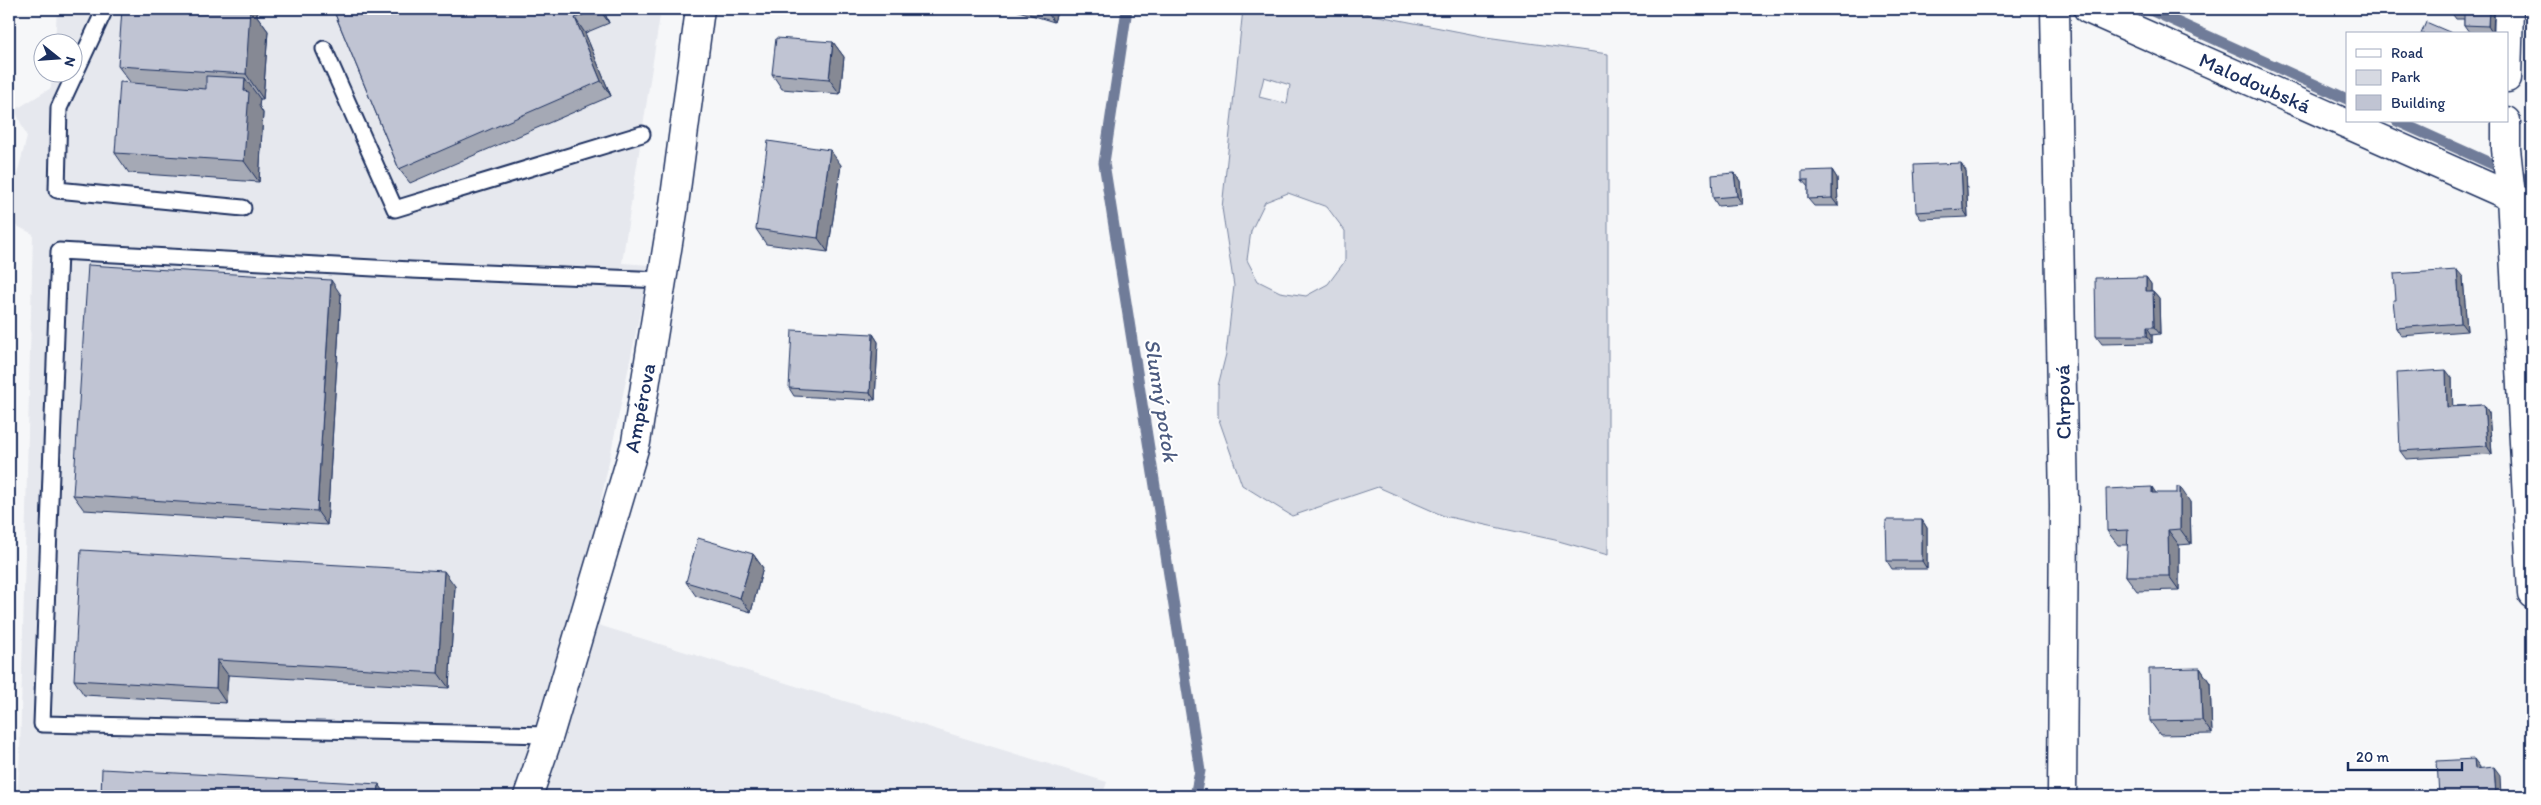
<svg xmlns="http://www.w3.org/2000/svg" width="2541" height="805" font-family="Itim,sans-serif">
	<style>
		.built { fill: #e6e8ee }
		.green { fill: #d6d9e2; stroke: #7884a0; fill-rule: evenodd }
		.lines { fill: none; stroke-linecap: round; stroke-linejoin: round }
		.stream { stroke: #707c99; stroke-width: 11 }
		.service-casing { stroke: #1b2f5e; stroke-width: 19 }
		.minor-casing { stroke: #1b2f5e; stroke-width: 31 }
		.service { stroke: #fff; stroke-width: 15 }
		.minor { stroke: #fff; stroke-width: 28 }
		.wall { fill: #a5a9b5; stroke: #1b2f5e }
		.shaded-wall { fill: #868994; stroke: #1b2f5e }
		.building { fill: #c0c4d3; stroke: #1b2f5e }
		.labels { text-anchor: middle; stroke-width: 4; stroke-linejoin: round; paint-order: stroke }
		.street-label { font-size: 21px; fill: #1b2f5e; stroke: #fff }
		.water-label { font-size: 22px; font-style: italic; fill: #4d5c81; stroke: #fff }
	</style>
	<rect width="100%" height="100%" fill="#f6f7f9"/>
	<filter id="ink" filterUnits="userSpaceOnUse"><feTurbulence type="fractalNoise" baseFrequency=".02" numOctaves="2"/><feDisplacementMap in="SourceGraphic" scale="10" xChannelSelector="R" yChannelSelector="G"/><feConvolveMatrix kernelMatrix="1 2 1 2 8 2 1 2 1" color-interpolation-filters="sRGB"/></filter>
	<g filter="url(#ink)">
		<!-- built -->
		<g class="built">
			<polygon points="57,9 661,9 622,263 650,265 596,524 532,762 519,796 17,796 20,751 33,234 11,223 13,189 27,137 15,110 51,88 52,73 72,72 72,42 55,42"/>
			<polygon points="595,624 1107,782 1102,796 536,796"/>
		</g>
		<!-- green -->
		<path class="green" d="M1243,9H1343L1486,37L1608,54V555L1555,540L1444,516L1378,487L1292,516L1242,485L1218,417V386L1226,354L1234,286L1222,208ZM1264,77L1290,85L1287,104L1259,97ZM1288,193L1327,207L1345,231V261L1328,284L1306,296L1280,292L1258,281L1247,260L1251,231L1265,202Z"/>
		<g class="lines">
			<!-- stream -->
			<g class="stream">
				<polyline points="1127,9 1104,163 1200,771 1195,796"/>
				<polyline points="2148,9 2347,99"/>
				<polyline points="2397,121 2532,182"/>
			</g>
			<defs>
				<g id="service">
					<polyline points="105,9 59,108 57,190 243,208"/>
					<polyline points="324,49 395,209 642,134"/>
					<polyline points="549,735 42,724 59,251 411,270 663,280"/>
				</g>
				<g id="minor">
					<polyline points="2055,9 2064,505 2062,796"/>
					<polyline points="2088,9 2532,206"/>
					<polyline points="2507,78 2509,9"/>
					<polyline points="2506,121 2506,149 2511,196 2532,594"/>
					<polyline points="528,796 549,735 636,442 673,212 700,9"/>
				</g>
			</defs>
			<!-- service casing -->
			<use href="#service" class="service-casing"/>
			<!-- minor casing -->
			<use href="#minor" class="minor-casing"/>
			<!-- service -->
			<use href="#service" class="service"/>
			<!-- minor -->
			<use href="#minor" class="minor"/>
		</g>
		<!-- wall -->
		<g class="wall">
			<polygon points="333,9 603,9 609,23 585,33 611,96 410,183 399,169"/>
			<polygon points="1012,9 1058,9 1054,22"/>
			<polygon points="2494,9 2493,34 2469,32 2464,25 2464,19 2456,19 2451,12"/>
			<polygon points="257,16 268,31 263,99 260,99 259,106 263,113 259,182 129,173 115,153 130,82 118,66"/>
			<polygon points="833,42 844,57 840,94 782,89 772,74"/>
			<polygon points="1961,163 1966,171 1968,217 1921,219 1916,212"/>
			<polygon points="841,165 828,252 766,244 756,229"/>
			<polygon points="1832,170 1837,178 1838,206 1814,206 1808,199 1808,187 1802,180"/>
			<polygon points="1734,173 1740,181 1742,204 1718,206 1713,198"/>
			<polygon points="2146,277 2151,284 2151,291 2153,291 2159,298 2160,334 2152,335 2152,343 2102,344 2096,336"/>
			<polygon points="2463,277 2467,331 2401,336 2396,328 2396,300"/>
			<polygon points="341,295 327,525 84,510 73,495"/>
			<polygon points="873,334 878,342 875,400 794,396 789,388"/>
			<polygon points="2452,378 2452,406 2484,405 2489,413 2492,454 2406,459 2400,451"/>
			<polygon points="2156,493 2190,502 2191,544 2179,545 2179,590 2137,591 2126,576 2128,545 2118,545 2107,531"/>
			<polygon points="1922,520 1927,528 1927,569 1892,569 1887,561"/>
			<polygon points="753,554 763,568 751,612 696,596 686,582"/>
			<polygon points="455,586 449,688 228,675 226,703 84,695 74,680"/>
			<polygon points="2200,668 2210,683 2212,734 2160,735 2150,721"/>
		</g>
		<!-- shaded-wall -->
		<g class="shaded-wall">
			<polygon points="240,9 259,9 257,16 268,31 263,99 246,74"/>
			<polygon points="599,9 603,9 609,23"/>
			<polygon points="1045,9 1058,9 1054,22"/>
			<polygon points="2489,9 2494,9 2493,34 2488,26"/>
			<polygon points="575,18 585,33 611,96 601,81"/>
			<polygon points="833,42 844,57 840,94 829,79"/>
			<polygon points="245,78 260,99 259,106 263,113 259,182 244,161 244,91"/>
			<polygon points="830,150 841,165 828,252 818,238"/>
			<polygon points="1961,163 1966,171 1968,217 1963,209"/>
			<polygon points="1832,170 1837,178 1838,206 1832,198"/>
			<polygon points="1734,173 1740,181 1742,204 1737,196"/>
			<polygon points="2457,270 2463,277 2467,331 2461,323"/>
			<polygon points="2146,277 2151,284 2151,299 2146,291"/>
			<polygon points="331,280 341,295 327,525 317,511"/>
			<polygon points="2153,291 2159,298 2160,334 2154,327"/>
			<polygon points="2147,327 2152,335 2152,343 2147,336"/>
			<polygon points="873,334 878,342 875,400 870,393"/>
			<polygon points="2446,370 2452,378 2453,414 2447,407"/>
			<polygon points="2484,405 2489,413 2492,454 2487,446"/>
			<polygon points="2152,487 2162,502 2152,493"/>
			<polygon points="2180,487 2190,502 2191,544 2180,529"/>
			<polygon points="1922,520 1927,528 1927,569 1922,561"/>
			<polygon points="2168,530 2179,545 2179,590 2169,576"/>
			<polygon points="753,554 763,568 751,612 740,598"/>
			<polygon points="444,571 455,586 449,688 438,673"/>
			<polygon points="217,660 228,675 226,703 216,688"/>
			<polygon points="2200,668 2210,683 2212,734 2202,720"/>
			<polygon points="2474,759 2480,767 2480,776 2475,769"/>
			<polygon points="2494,767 2500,775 2501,796 2496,796"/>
			<polygon points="379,784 387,796 378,796"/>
		</g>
		<!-- building -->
		<g class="building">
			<polygon points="122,9 250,9 246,74 118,66"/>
			<polygon points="333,9 598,9 575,18 601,81 399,169"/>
			<polygon points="2451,9 2489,9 2488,26 2464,25 2464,11 2451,12"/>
			<polygon points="2426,22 2454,34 2421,34"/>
			<polygon points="776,38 833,42 829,79 772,74"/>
			<polygon points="206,76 245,78 244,91 249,92 244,161 115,153 120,82 206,89"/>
			<polygon points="768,141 830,150 818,238 756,229"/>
			<polygon points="1961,163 1963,209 1916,212 1914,165"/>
			<polygon points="1832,170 1832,198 1808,199 1808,180 1802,180 1802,171"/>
			<polygon points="1734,173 1737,196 1713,198 1712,175"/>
			<polygon points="88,265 331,280 317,511 73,495"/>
			<polygon points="2457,270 2461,323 2396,328 2393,300 2396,300 2394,274"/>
			<polygon points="2146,277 2146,291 2153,291 2154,327 2147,327 2147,336 2096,336 2095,278"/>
			<polygon points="792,330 873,334 870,393 789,388"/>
			<polygon points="2446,370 2447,407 2484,405 2487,446 2400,451 2397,373"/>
			<polygon points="2152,487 2152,493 2177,493 2177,487 2180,487 2180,529 2168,530 2169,576 2126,576 2128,530 2107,531 2106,489"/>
			<polygon points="1886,520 1922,520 1922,561 1887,561"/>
			<polygon points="698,538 753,554 740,598 686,582"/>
			<polygon points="81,550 444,571 438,673 217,660 216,688 74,680"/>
			<polygon points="2200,668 2202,720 2150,721 2149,669"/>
			<polygon points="2474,759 2475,769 2494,767 2496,796 2439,796 2437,761"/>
			<polygon points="102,769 379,784 378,796 101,796"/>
		</g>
	</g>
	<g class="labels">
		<!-- street labels -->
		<g class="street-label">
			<text transform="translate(2255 83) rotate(24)" y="7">Malodoubská</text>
			<text transform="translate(2063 402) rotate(-91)" y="7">Chrpová</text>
			<text transform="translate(640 408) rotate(-79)" y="7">Ampérova</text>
		</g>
		<!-- water labels -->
		<g class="water-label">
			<text transform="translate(1162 400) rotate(81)" y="8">Slunný potok</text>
		</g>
	</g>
	<!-- margin -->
	<rect width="2541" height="805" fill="none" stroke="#fff" stroke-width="30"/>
	<rect x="15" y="15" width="2511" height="775" fill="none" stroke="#1b2f5e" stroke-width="2" filter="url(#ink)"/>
	<!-- legend -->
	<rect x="2346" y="32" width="162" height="90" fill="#ffffff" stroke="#a4acbf"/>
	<rect x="2356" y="49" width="25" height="8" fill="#ffffff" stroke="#a4acbf"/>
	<text x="2391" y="58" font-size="15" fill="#1b2f5e">Road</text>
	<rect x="2356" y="70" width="25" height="15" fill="#d6d9e2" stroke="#a4acbf"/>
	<text x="2391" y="82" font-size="15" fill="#1b2f5e">Park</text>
	<rect x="2356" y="95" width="25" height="15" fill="#c0c4d3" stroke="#a4acbf"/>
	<text x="2391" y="108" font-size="15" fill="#1b2f5e">Building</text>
	<!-- north arrow -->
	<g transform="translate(58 58) rotate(107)"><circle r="24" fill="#ffffff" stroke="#a4acbf"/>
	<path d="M0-4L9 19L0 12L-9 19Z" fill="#1b2f5e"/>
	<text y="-8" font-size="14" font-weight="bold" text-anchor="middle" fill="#1b2f5e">N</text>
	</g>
	<!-- scale -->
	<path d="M2348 762v8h114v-8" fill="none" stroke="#1b2f5e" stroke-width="2.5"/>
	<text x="2356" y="762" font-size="15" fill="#1b2f5e" stroke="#ffffff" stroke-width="4" paint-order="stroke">20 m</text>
</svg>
